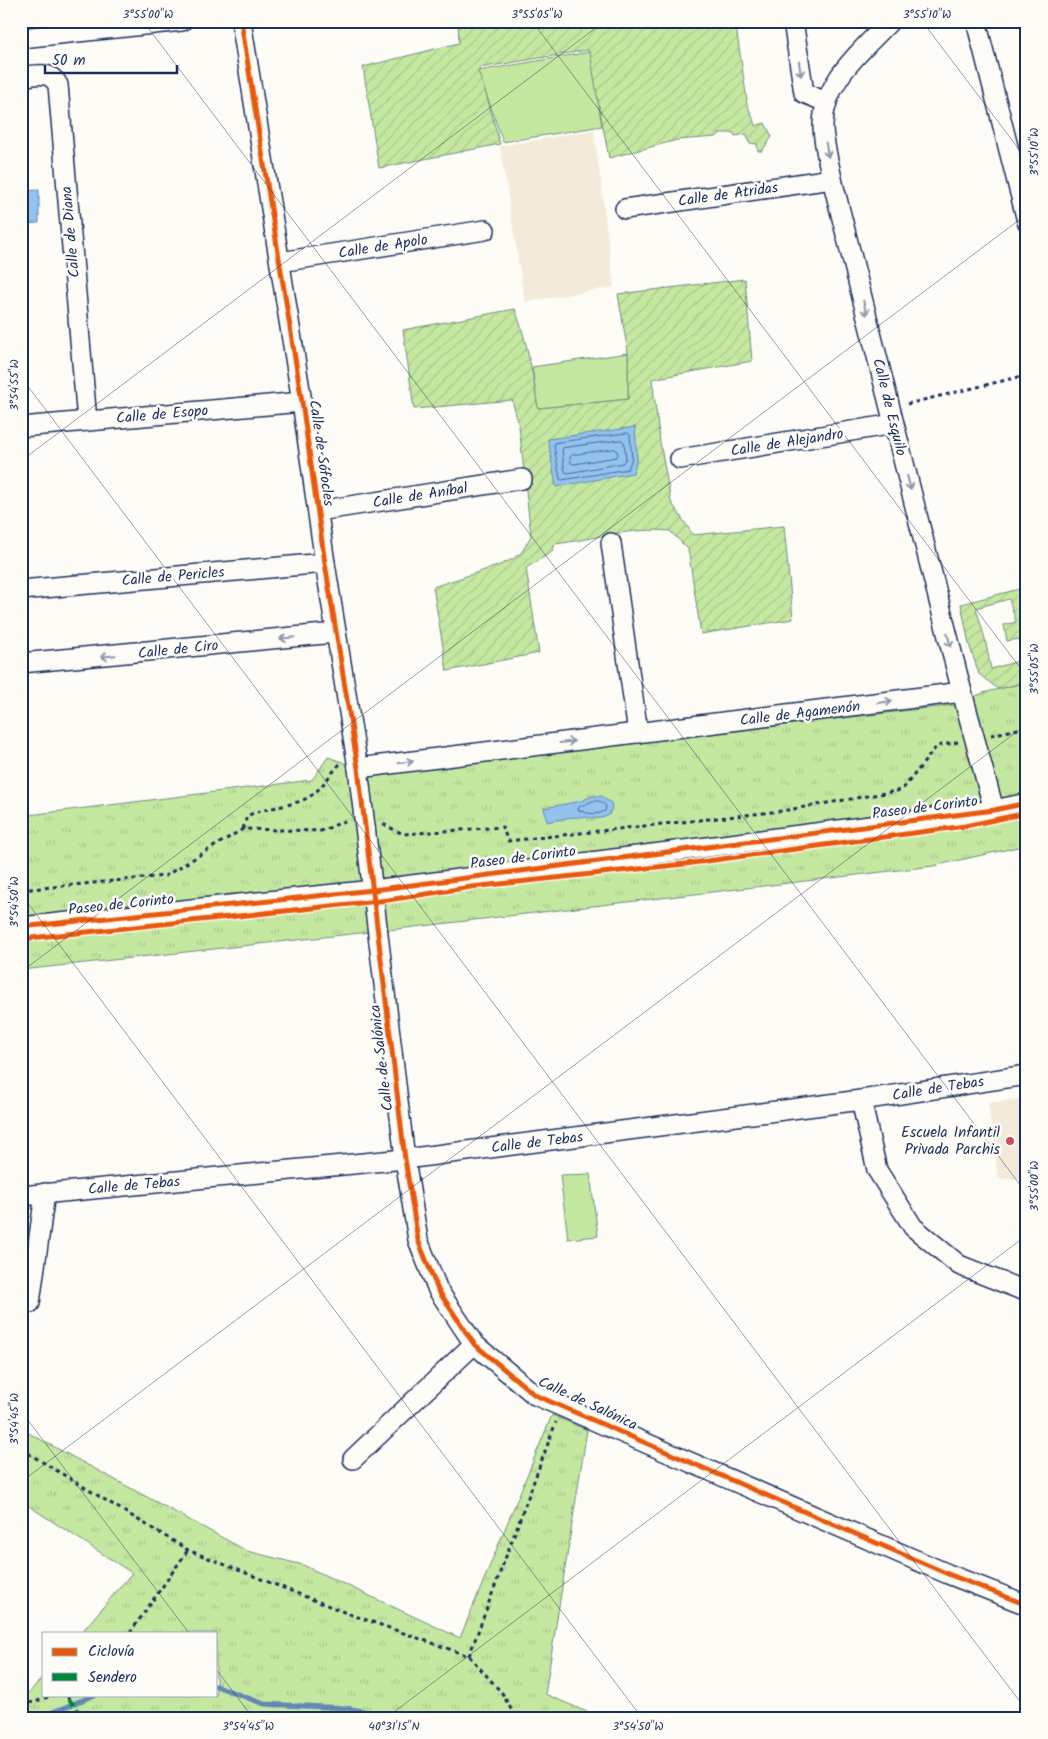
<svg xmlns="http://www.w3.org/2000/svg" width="1048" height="1739" font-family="Kalam,sans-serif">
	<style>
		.built { fill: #f4ead9 }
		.grass { fill: url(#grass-tufts); stroke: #708c80 }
		.garden { fill: url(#garden-furrows); stroke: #708c80; fill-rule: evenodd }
		.pitch { fill: #c5e8a1; stroke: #708c80 }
		.water { fill: #92c3ee; stroke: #6288b4 }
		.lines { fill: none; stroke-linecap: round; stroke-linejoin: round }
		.shore { stroke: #4b6a98; stroke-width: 1 }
		.stream { stroke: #6288b4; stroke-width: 5 }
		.street-casing { stroke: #1b2f5e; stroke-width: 22 }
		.path { stroke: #1b2f5e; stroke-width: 3; stroke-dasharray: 4 4; stroke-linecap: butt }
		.street { stroke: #fdfcf7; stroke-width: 19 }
		.quiet { stroke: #00873e; stroke-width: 4; stroke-dasharray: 8 4; stroke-linecap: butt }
		.cycleway-casing { stroke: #fdfcf7; stroke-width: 8 }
		.cycleway { stroke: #e8590c; stroke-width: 5 }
		.oneway { stroke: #8c96aa }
		.ticks { fill: none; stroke: #1b2f5e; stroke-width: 1; stroke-opacity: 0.45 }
		.poi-dot { fill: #d1495b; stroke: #fdfcf7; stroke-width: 2 }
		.labels { text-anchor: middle; stroke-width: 5; stroke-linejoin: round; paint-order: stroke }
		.street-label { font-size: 15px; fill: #1b2f5e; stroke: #fdfcf7 }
		.poi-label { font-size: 15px; fill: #1b2f5e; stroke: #fdfcf7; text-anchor: end }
		.neatline { fill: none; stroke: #1b2f5e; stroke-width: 2 }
		.ticks-label { font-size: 12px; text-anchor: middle; fill: #1b2f5e }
	</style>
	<defs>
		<pattern id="grass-tufts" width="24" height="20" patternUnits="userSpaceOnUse" patternTransform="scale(1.25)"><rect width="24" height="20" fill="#c5e8a1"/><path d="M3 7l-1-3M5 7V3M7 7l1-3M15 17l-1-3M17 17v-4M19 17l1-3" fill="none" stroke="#a9c78d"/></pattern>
		<pattern id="garden-furrows" width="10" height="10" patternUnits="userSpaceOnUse" patternTransform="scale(1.25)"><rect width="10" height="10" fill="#c5e8a1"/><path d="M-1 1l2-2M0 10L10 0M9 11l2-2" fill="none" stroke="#a9c78d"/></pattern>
	</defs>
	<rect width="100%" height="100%" fill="#fdfcf7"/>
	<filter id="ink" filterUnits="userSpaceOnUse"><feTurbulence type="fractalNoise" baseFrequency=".02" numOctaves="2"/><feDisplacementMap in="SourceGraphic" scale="10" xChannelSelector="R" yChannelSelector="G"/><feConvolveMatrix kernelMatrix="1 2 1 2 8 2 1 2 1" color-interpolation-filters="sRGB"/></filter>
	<g filter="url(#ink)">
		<!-- built -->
		<g class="built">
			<polygon points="594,130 614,287 525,302 500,146"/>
			<polygon points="1027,1098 1027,1181 998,1178 988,1103"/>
		</g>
		<!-- grass -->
		<g class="grass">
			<polygon points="1027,682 1027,845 933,866 406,928 21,970 21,816 312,780 328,757 375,774 954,705 983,693"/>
			<polygon points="552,1415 587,1430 545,1694 601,1718 21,1718 21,1692 29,1693 44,1675 44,1695 216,1695 216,1633 81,1633 132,1573 21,1501 21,1429 247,1551 303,1565 460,1638"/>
		</g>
		<!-- garden -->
		<g class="garden">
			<path d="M458,21H703L711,27L709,21H735L747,100L746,101C749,110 753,116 755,126L765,123L772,137L762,151H758L757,144L749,143L747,134L735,136L734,133H721L716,137L677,140L609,158L588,50L479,68L500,144L379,168L363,67L459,43Z"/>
			<path d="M745,279L752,361L652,379L660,442L671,502L693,535L784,526L793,619L701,634L688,549L670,531C631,527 595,539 555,544L552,552L526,568L539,653L447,671L433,587L500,565L513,559L522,552L531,536L519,426L512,400L414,409L403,330L515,309C527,341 533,374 538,408L628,399V353L618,294Z"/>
			<path d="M1027,587V682L998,689L979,674L969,644L961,604ZM1009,599L1016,622L1004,625L1007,641L1019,639L1025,659L991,669L985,639L976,608Z"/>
		</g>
		<!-- pitch -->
		<g class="pitch">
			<polygon points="590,52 602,126 503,142 478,71"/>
			<polygon points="628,353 628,399 538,408 532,367"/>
			<polygon points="590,1174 598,1236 568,1239 560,1175"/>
		</g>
		<!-- water -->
		<g class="water">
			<polygon points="39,190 39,223 21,224 21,191"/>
			<polygon points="635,427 637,459 633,473 556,487 548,439"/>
			<path d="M592,796H601L611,803L612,807L609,815C595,822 591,816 578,817C568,817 557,820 547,822L544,808L581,801Z"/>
		</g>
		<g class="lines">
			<!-- shore -->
			<g class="shore">
				<polygon points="628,433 630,435 632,458 628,469 562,480 560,479 554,446 555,443"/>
				<polygon points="622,440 624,442 626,458 623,463 568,473 565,472 562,451 563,448"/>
				<polygon points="615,449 617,451 618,455 616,457 574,464 571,463 570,457 572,455"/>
				<path d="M593,801H600L606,806L605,811C596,816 586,813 578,810L579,807Z"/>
			</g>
			<!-- stream -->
			<g class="stream">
				<polyline points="216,1686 264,1704 346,1708 402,1718"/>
				<polyline points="38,1718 95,1695"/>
			</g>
			<defs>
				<g id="street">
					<polyline points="241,21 302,402 325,563 358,768 405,1159 418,1240 438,1290 474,1344 535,1395 948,1574 1027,1605"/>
					<polyline points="793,21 804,93 826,102"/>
					<path d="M890,21C862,51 823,81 823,126C823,142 829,163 832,179L962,692L994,810"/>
					<polyline points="976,21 1027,221"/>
					<polyline points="21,38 182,21"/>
					<path d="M21,77C36,75 50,70 58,85L87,421"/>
					<polyline points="625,209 832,179"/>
					<polyline points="280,262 485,230"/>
					<polyline points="21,427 302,402"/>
					<polyline points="680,459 894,424"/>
					<polyline points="318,511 522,479"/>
					<polyline points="611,543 638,733"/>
					<polyline points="21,590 325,563"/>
					<polyline points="21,663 335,633"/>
					<polyline points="358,768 962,692"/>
					<polyline points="21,927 373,890 994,810 1027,803"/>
					<polyline points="861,1100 877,1170 913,1227 959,1265 1027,1292"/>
					<polyline points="21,1196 405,1159 861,1100 1027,1075"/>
					<polyline points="30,1303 45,1193"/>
					<polyline points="353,1459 474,1344"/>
				</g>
			</defs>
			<!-- street casing -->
			<use href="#street" class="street-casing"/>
			<!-- path -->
			<g class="path">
				<polyline points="907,404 1027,375"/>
				<polyline points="991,735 1027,727"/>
				<polyline points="383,824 403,834 502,827 508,841 782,811 902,790 937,746 958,742"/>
				<path d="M243,829L247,816C266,807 282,808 300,801C319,795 327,777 340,764"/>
				<polyline points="21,890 165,876 243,829 321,831 347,820"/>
				<polyline points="21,1449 188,1550 344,1612 469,1656 502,1693 516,1718"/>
				<polyline points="130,1633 188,1550"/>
				<polyline points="469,1656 556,1422"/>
				<polyline points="67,1695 69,1699"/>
				<polyline points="21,1704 35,1702 53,1695"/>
			</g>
			<!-- street -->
			<use href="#street" class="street"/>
			<!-- quiet -->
			<polyline class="quiet" points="69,1699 83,1718"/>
			<defs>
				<g id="cycleway">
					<polyline points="241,21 302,402 325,563 358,768 405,1159 418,1240 438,1290 474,1344 535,1395 948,1574 1027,1605"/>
					<polyline points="21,927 373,890 994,810 1027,803"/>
					<polyline points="21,939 388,900 471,887 685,864 965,826 1027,813"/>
				</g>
			</defs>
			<!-- cycleway casing -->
			<use href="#cycleway" class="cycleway-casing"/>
			<!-- cycleway -->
			<use href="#cycleway" class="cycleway"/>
		</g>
		<!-- one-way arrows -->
		<defs><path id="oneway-shaft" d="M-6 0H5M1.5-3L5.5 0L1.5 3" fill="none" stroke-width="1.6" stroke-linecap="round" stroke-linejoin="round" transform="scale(1.25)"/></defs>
		<g class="oneway">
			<use href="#oneway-shaft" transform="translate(800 69) rotate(82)"/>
			<use href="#oneway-shaft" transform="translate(827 150) rotate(80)"/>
			<use href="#oneway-shaft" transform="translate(865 308) rotate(76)"/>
			<use href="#oneway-shaft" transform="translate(909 483) rotate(76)"/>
			<use href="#oneway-shaft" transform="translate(287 638) rotate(174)"/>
			<use href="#oneway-shaft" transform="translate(949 640) rotate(76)"/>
			<use href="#oneway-shaft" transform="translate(108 656) rotate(174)"/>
			<use href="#oneway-shaft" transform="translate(885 702) rotate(-7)"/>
			<use href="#oneway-shaft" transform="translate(567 742) rotate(-7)"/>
			<use href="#oneway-shaft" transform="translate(406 762) rotate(-7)"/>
		</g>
	</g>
	<!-- ticks -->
	<path class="ticks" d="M143,21L1027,1194M532,21L1027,677M922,21L1027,160M21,377L1027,1711M21,461L605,21M21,894L642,1718M21,972L1027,214M21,1411L189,1633M21,1482L1027,724M216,1669L253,1718M386,1718L1027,1235"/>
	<!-- markers -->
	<circle class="poi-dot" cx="1010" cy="1141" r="5"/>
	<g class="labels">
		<!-- street labels -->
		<g class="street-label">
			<text transform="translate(728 194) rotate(-8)" y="5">Calle de Atridas</text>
			<text transform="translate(70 232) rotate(-95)" y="5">Calle de Diana</text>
			<text transform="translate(383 246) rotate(-9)" y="5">Calle de Apolo</text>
			<text transform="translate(890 407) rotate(76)" y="5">Calle de Esquilo</text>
			<text transform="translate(162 414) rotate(-5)" y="5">Calle de Esopo</text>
			<text transform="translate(787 442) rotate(-9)" y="5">Calle de Alejandro</text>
			<text transform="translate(322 453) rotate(82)" y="5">Calle de Sófocles</text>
			<text transform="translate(420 495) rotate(-9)" y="5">Calle de Aníbal</text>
			<text transform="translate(173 576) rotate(-5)" y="5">Calle de Pericles</text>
			<text transform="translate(178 649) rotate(-6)" y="5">Calle de Ciro</text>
			<text transform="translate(800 713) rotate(-7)" y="5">Calle de Agamenón</text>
			<text transform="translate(925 807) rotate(-7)" y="5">Paseo de Corinto</text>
			<text transform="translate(523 857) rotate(-7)" y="5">Paseo de Corinto</text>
			<text transform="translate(121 904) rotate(-6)" y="5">Paseo de Corinto</text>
			<text transform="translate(381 1058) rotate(-97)" y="5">Calle de Salónica</text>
			<text transform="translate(938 1088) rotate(-9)" y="5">Calle de Tebas</text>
			<text transform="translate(537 1142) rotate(-7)" y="5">Calle de Tebas</text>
			<text transform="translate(134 1185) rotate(-5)" y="5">Calle de Tebas</text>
			<text transform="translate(588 1403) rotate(25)" y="5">Calle de Salónica</text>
		</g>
		<!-- poi labels -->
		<g class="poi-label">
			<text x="1000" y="1137">Escuela Infantil<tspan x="1000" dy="17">Privada Parchis</tspan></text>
		</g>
	</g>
	<!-- margin -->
	<rect width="1048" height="1739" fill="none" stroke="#fdfcf7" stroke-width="55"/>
	<!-- legend -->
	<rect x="42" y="1632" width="175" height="65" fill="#fdfcf7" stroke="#a3aaba"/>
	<rect x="52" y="1648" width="25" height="8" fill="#e8590c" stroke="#a3aaba"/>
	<text x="88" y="1656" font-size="15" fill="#1b2f5e">Ciclovía</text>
	<rect x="52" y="1673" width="25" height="8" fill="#00873e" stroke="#a3aaba"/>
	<text x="88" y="1682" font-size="15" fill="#1b2f5e">Sendero</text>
	<!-- scale -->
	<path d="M45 65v8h132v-8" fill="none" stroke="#1b2f5e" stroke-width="2.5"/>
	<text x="52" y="65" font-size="15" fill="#1b2f5e" stroke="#fdfcf7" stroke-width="4" paint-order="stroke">50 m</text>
	<rect x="28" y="28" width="992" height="1684" class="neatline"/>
	<g class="ticks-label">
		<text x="148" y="18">3°55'00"W</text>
		<text x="537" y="18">3°55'05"W</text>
		<text x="927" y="18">3°55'10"W</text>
		<text transform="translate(1034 152) rotate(-90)" y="4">3°55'10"W</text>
		<text transform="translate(14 385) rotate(-90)" y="4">3°54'55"W</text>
		<text transform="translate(1034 669) rotate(-90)" y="4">3°55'05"W</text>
		<text transform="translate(14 902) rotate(-90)" y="4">3°54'50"W</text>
		<text transform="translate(1034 1186) rotate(-90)" y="4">3°55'00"W</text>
		<text transform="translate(14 1419) rotate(-90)" y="4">3°54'45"W</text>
		<text x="248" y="1730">3°54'45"W</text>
		<text x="394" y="1730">40°31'15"N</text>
		<text x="638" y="1730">3°54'50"W</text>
	</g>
</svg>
